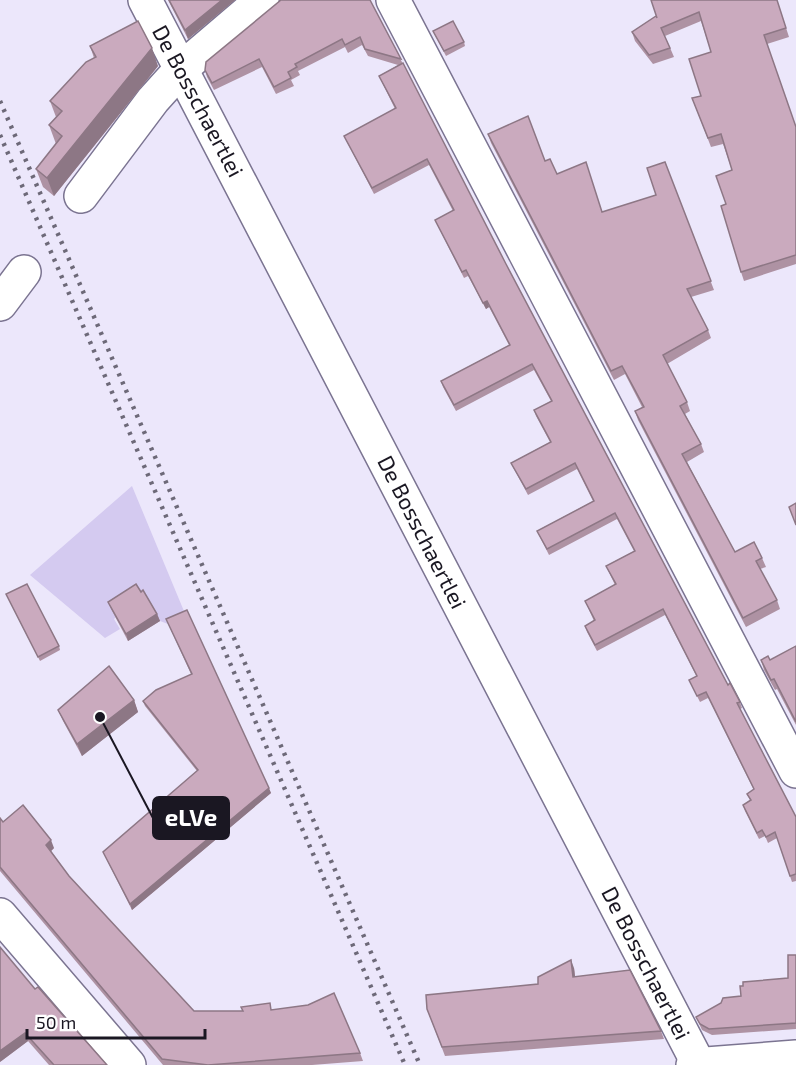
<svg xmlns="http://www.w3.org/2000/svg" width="796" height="1065" font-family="'Exo 2',sans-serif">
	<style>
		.green { fill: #d4caf0 }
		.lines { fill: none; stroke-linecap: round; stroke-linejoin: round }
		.minor-casing { stroke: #7b7491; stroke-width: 36 }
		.minor { stroke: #fff; stroke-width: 33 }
		.rail { stroke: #6d6978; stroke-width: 4.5; stroke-dasharray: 3 6; stroke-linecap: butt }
		.wall { fill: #ae92a3 }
		.shaded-wall { fill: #8d7785 }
		.building { fill: #caaabe; stroke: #8d7785; stroke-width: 1.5 }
		.labels { text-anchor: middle; stroke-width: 4.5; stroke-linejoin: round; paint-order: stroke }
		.street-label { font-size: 22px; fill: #1a1722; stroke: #fff }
		.leader { fill: none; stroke: #1a1722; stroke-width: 2 }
		.callout-dot { fill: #1a1722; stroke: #fff; stroke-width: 2 }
		.callout { fill: #1a1722; stroke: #1a1722; stroke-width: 2 }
		.callout-label { font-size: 24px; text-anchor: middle; font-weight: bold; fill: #fff }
	</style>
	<rect width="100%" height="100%" fill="#ece7fb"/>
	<!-- green -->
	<polygon class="green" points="132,486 186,616 168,624 160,621 116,617 114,619 120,629 105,638 30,575"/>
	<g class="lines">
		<defs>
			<g id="minor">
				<polyline points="145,0 699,1065"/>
				<polyline points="393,0 796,771"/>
				<polyline points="81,196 153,100 181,69 262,0"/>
				<polyline points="0,304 24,272"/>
				<polyline points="0,915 129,1065"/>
				<polyline points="693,1065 796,1057"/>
			</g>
		</defs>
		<!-- minor casing -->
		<use href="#minor" class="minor-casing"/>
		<!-- minor -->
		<use href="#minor" class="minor"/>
		<!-- rail -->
		<g class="rail">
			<polyline points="0,101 420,1065"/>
			<polyline points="0,135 405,1065"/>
		</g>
	</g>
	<!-- wall -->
	<g class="wall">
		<polygon points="168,0 235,0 188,39"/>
		<polygon points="370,0 506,264 728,685 740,702 742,708 740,709 796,817 796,881 792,882 777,838 768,843 765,836 759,839 745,811 743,805 750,800 747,794 754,790 708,698 700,702 689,680 697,677 665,615 597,651 587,632 585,626 594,621 585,601 615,585 606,566 634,551 617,519 549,555 537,531 593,501 577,469 528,495 514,469 511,463 550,442 536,416 534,410 551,401 534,370 456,411 443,387 441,381 509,345 489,307 486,309 468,276 464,278 435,220 453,211 429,165 374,194 347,142 344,136 395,109 379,76 398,65 368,56 362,45 348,53 345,47 298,71 300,75 291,80 294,86 276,94 262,67 214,90 207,77 205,70"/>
		<polygon points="777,0 789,37 767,44 796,127 796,264 744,281 741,272 726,204 732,170 723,144 711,147 692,98 701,96 711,52 701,21 665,36 674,57 653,64 635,41 632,32 656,16"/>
		<polygon points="433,31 464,42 465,46 446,56"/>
		<polygon points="90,46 158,66 54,196 43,187 36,169 56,144 49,125 56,117 50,101 94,58"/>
		<polygon points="488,134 545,161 557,174 603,212 656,195 665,162 714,290 691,297 708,330 711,338 667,364 687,402 690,411 685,414 701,444 704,452 687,462 735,552 762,558 766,567 760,569 777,600 780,609 746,627 638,420 635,411 642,407 625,374 614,380 491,143"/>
		<polygon points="141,592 157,614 160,621 128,641 111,609 108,602"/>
		<polygon points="6,594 59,646 60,650 40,661"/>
		<polygon points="166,619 271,793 132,910 103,852 197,771 145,706 143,701 191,674"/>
		<polygon points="796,646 796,725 777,689 775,690 764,670 761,660 770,660"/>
		<polygon points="134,700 138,712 82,756 63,721 58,710"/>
		<polygon points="0,818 3,822 54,848 51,851 69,876 194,1011 243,1011 273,1010 360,1053 363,1061 312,1065 163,1065 0,871"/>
		<polygon points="796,955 796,1029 712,1035 702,1030 696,1017 741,996 788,978"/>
		<polygon points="574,968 575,976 661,1031 664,1039 445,1056 427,1009 538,984"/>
		<polygon points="35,989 107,1065 49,1065 28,1041 0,1062"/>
	</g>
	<!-- shaded-wall -->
	<g class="shaded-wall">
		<polygon points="222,0 235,0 188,39 185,30"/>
		<polygon points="152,48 158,66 54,196 47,178"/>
		<polygon points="487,301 489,307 486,309 483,303"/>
		<polygon points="157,614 160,621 128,641 126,634"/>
		<polygon points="134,700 138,712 82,756 77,744"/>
		<polygon points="269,788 271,793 132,910 130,904"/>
		<polygon points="51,840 54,848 49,853 46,845"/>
		<polygon points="571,960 574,968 576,985 573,977"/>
		<polygon points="25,1033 28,1041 0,1062 0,1051"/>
	</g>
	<!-- building -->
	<g class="building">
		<polygon points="169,0 222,0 185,30"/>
		<polygon points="281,0 370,0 401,59 365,49 360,37 345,45 342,39 295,64 297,67 288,72 291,78 274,87 259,59 212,83 205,70 206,62"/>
		<polygon points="651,0 777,0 786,28 764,35 796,127 796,255 741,272 721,206 726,204 716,176 732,170 721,134 708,138 692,98 701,96 689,59 711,52 699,12 661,28 670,48 649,55 632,32 656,16 657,18"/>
		<polygon points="138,21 152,48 47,178 36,169 62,136 49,125 62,111 50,101 86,62 96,57 90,46"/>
		<polygon points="453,21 464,42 444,51 433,31"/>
		<polygon points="403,63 506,264 728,685 730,683 740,702 737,703 796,817 796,874 790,876 775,832 766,837 762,830 757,833 743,805 751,800 747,794 754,789 706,692 697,696 689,680 697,676 663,609 595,645 585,626 595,620 585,601 616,584 606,566 635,551 615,513 547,549 537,531 594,501 575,463 526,489 511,463 551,442 534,410 552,401 532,364 454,405 441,381 510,345 487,301 483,303 466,270 462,272 435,220 454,210 427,159 372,188 344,136 396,108 379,76"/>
		<polygon points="528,116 545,161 550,159 557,174 586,162 602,212 656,195 647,168 665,162 711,281 687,289 708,330 663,355 687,402 680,406 701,444 682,454 735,552 754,542 762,558 756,561 777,600 743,618 635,411 644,407 622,366 611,371 488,134"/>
		<polygon points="796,503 796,525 789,507"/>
		<polygon points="27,584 59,646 38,657 6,594"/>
		<polygon points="136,584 141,592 143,590 157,614 126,634 108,602"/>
		<polygon points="187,610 269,788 130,904 103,852 198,770 143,701 156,690 192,674 166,619"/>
		<polygon points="796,646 796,722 774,679 771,680 761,660 768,656 770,660"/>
		<polygon points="109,666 134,700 77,744 58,710"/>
		<polygon points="23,805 51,840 46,845 69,876 194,1011 243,1011 241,1007 270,1003 271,1010 308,1005 334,993 360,1053 208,1065 162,1059 0,867 0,818 3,822"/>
		<polygon points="0,947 35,989 38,987 107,1065 54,1065 25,1033 0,1051"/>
		<polygon points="788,955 796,955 796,1023 709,1029 700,1024 696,1017 721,1003 723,998 741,996 740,986 743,986 743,982 788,978"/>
		<polygon points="571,960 573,977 630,970 661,1031 442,1047 427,1009 426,995 538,984 538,977"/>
	</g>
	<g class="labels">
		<!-- street labels -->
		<g class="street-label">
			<text transform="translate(198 101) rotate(62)" y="8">De Bosschaertlei</text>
			<text transform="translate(422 532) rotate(63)" y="8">De Bosschaertlei</text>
			<text transform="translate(646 963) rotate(63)" y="8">De Bosschaertlei</text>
		</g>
	</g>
	<!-- callouts -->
	<path class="leader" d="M100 717L153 818"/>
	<circle class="callout-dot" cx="100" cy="717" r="6"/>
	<rect class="callout" x="153" y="797" width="76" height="42" rx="6"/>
	<g class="callout-label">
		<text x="191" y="826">eLVe</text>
	</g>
	<!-- scale -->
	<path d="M27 1029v9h178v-9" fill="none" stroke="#1a1722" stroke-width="3"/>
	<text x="36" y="1029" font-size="18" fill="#1a1722" stroke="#ffffff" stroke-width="4.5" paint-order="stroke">50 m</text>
</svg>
